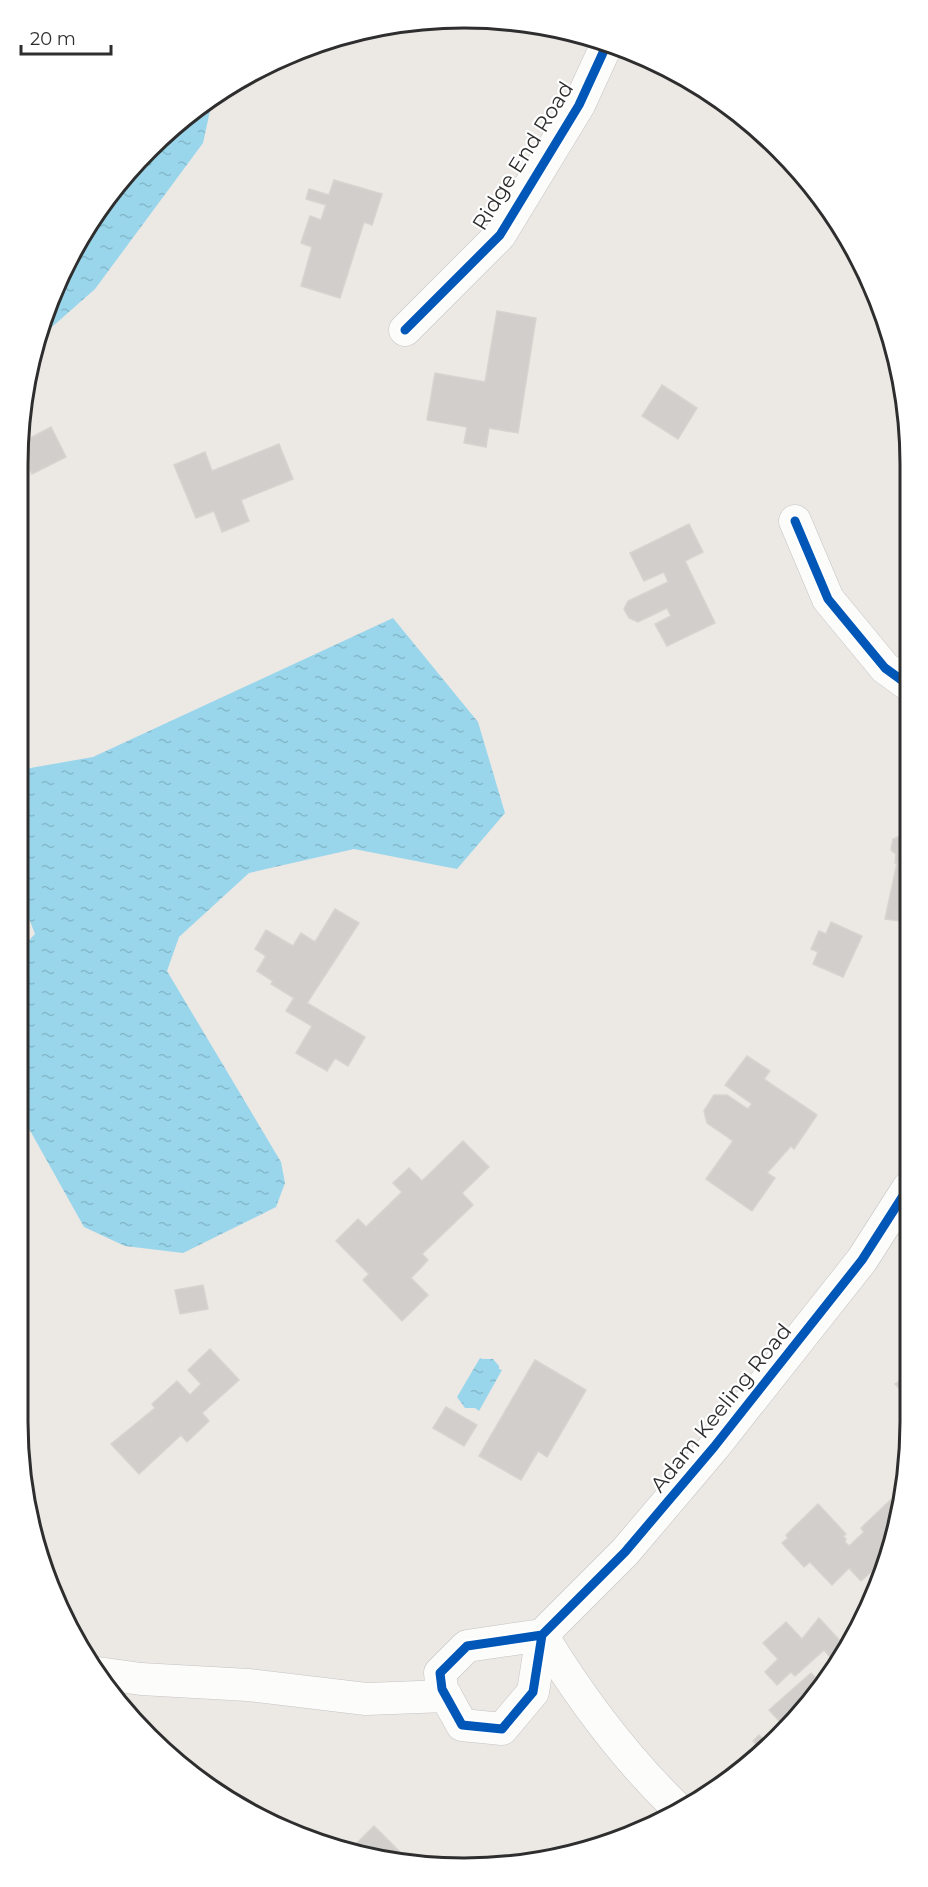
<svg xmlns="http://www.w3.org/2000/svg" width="928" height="1887" font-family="Montserrat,sans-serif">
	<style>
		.water { fill: url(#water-ripples) }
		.building { fill: #d1cecb; stroke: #d7d4d0; stroke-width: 1.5 }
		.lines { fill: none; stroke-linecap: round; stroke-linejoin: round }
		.minor-casing { stroke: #c5c4c5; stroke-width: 33 }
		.minor { stroke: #fcfcfb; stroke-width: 32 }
		.cycleway-casing { stroke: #fff; stroke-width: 13 }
		.cycleway { stroke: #0057b8; stroke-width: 9 }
		.labels { text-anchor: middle; stroke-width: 4.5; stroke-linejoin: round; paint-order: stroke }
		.street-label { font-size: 21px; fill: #2e2e2e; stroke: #fff }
		.rim { fill: none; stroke: #2e2e2e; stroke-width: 3 }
	</style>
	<defs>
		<pattern id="water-ripples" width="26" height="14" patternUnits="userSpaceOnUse" patternTransform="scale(1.5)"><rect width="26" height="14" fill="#99d6ec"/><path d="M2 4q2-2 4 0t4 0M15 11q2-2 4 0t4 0" fill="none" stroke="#84b8cb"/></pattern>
	</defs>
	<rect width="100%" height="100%" fill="#ece8e4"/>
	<!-- water -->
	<g class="water">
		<polygon points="213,97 203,143 95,289 36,341 64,267 110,193 170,129"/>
		<polygon points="393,618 478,722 505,813 457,869 354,849 249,873 179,937 167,971 281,1162 285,1183 276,1207 183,1253 125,1246 84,1227 18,1109 18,952 35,934 21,898 19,896 19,770 93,757"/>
		<polygon points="480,1358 483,1359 493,1359 499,1366 499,1369 502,1370 479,1411 475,1408 465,1408 457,1397"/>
	</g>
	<!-- building -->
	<g class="building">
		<polygon points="334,180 382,194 372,225 364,222 340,298 301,286 312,247 301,243 310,216 321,220 326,205 306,199 309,189 329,195"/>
		<polygon points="497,311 536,318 518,433 489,428 486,447 464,443 467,427 427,420 435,373 485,382"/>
		<polygon points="662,385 697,408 678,439 642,416"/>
		<polygon points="51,427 66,457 32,474 19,449 19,444"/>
		<polygon points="279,444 293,479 241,500 249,521 222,532 214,511 196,518 174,465 205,452 212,471"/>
		<polygon points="689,524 703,552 685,561 715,623 667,646 655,624 671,616 667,608 638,622 629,618 624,609 628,601 668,582 664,572 644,581 630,553"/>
		<polygon points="906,801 907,801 908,922 885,919 897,863 895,863 896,854 891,850 893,839 900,836"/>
		<polygon points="335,909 359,923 307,1003 365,1037 348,1066 335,1058 327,1071 296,1053 312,1026 286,1011 294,998 271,984 273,981 257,971 266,956 255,949 266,930 293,946 301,933 315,942"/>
		<polygon points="831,922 862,936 843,977 813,964 818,952 811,949 819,931 826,934"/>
		<polygon points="747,1056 770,1071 764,1079 817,1115 794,1149 791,1146 767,1173 775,1178 752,1211 706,1179 733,1141 707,1123 704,1111 714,1095 727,1095 748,1109 752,1104 725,1085"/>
		<polygon points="463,1141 489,1167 462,1193 473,1205 422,1254 428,1260 411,1278 428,1295 402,1321 363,1280 369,1274 336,1241 358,1219 366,1227 402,1192 393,1183 409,1168 422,1181"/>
		<polygon points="203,1285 208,1309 180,1314 175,1290"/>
		<polygon points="210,1349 239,1380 202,1413 209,1421 187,1442 181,1435 139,1474 111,1444 155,1408 152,1404 177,1381 190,1395 201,1384 188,1370"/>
		<polygon points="535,1360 586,1390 547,1457 538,1451 521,1480 479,1456"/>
		<polygon points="909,1374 909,1398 895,1384"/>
		<polygon points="446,1407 477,1425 464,1446 433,1428"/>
		<polygon points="898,1493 902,1496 895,1538 888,1556 861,1581 849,1568 832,1585 810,1562 804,1567 782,1543 788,1538 786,1535 818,1504 846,1534 843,1536 846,1539 845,1542 849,1546 864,1532 861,1528"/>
		<polygon points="819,1618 843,1644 830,1657 824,1650 795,1676 791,1672 777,1685 765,1672 778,1659 763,1643 786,1622 802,1639"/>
		<polygon points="811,1673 820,1682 780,1738 744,1763 743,1762 759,1747 753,1741 759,1735 766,1742 783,1725 769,1710"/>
		<polygon points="374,1826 400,1852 391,1861 377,1860 350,1850"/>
	</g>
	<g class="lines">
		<defs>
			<g id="minor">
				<polyline points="405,330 500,235 579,105 607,44"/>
				<polyline points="795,521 828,599 885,668 907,684"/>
				<polyline points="542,1635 467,1646 440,1673 442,1689 462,1725 502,1729 533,1692 542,1635 625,1552 714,1447 862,1260 908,1188"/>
				<path d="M542,1635C581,1699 625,1758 679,1810"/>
				<polyline points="98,1673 141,1679 248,1685 366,1699 446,1696"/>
			</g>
		</defs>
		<!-- minor casing -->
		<use href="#minor" class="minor-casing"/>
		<!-- minor -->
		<use href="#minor" class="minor"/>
		<defs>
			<g id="cycleway">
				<polyline points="405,330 500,235 579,105 607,44"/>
				<polyline points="795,521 828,599 885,668 907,684"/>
				<polyline points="542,1635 467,1646 440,1673 442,1689 462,1725 502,1729 533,1692 542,1635 625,1552 714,1447 862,1260 908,1188"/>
			</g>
		</defs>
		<!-- cycleway casing -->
		<use href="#cycleway" class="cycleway-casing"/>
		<!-- cycleway -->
		<use href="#cycleway" class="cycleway"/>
	</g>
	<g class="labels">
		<!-- street labels -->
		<g class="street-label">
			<text transform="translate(523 156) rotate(-58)" y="7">Ridge End Road</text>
			<text transform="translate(721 1408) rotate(-51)" y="7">Adam Keeling Road</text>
		</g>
	</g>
	<!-- crop -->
	<path d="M0 0H928V1887H0ZM464 28H464A436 436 0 0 1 900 464V1422A436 436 0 0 1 464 1858H464A436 436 0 0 1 28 1422V464A436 436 0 0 1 464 28Z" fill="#fff" fill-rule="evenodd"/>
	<path class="rim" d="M464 28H464A436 436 0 0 1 900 464V1422A436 436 0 0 1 464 1858H464A436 436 0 0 1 28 1422V464A436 436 0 0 1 464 28Z"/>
	<!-- scale -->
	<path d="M21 45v9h90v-9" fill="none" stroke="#2e2e2e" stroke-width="3"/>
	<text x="30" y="45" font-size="18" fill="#2e2e2e" stroke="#ffffff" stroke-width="4.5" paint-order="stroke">20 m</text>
</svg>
